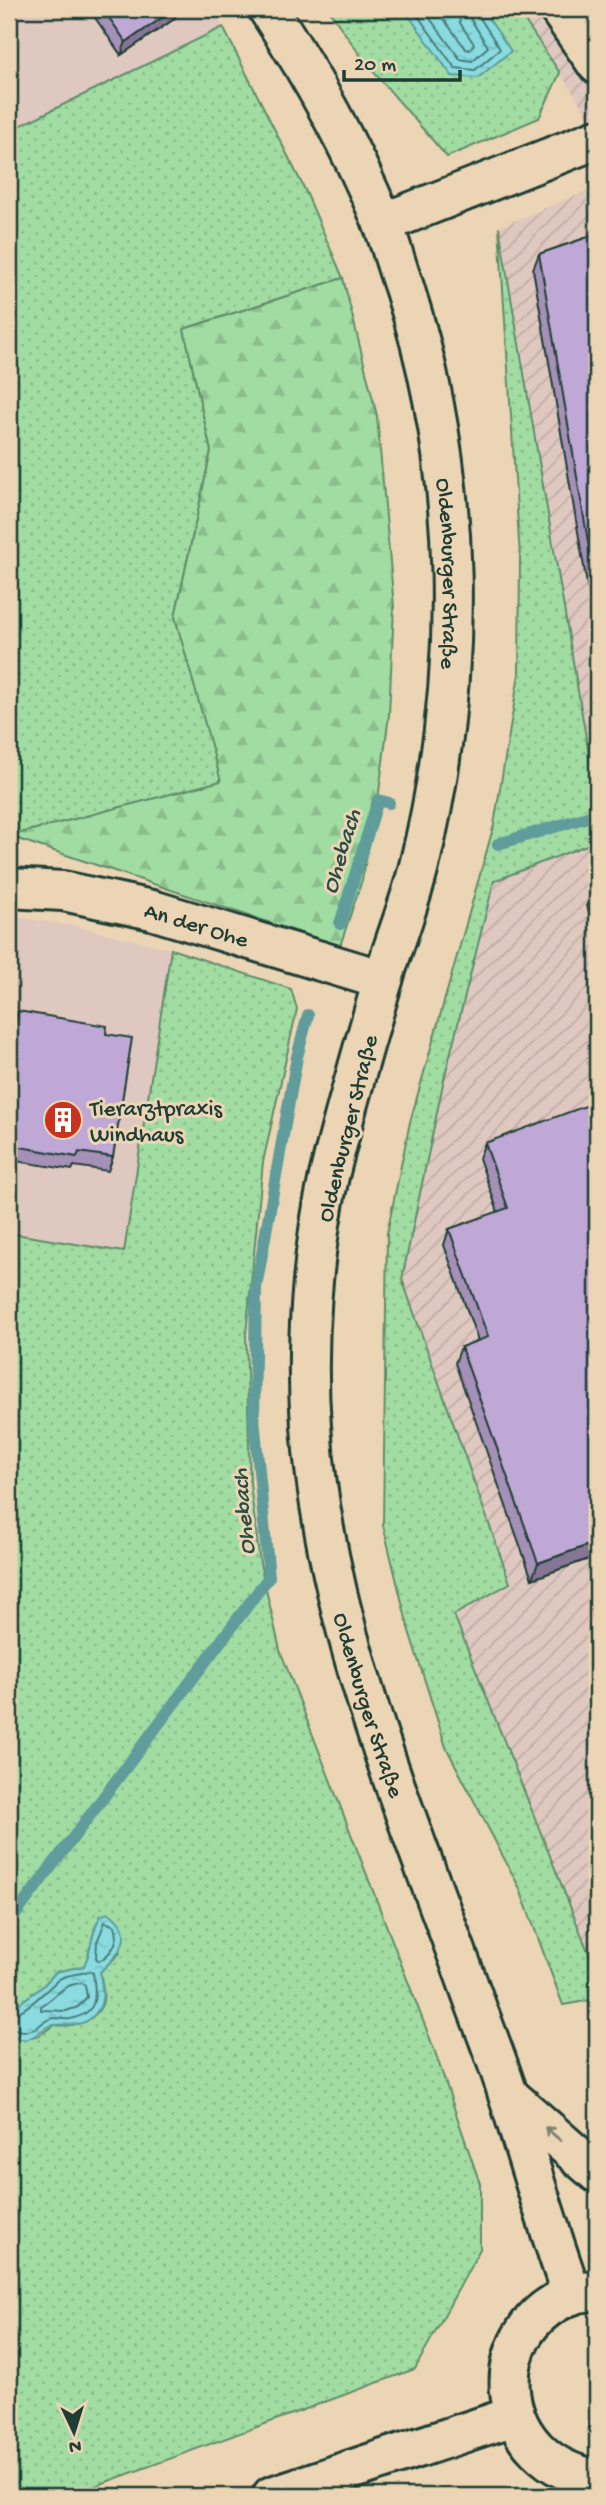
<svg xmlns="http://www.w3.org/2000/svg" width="606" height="2505" font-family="'Gochi Hand',sans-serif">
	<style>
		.built { fill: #dfc8bf }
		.industrial { fill: url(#industrial-furrows) }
		.grass { fill: url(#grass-dots); stroke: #608c6b; stroke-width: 2 }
		.forest { fill: url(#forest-firs); stroke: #608c6b; stroke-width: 2 }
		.water { fill: url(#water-ripples); stroke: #5f9c9b; stroke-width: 2 }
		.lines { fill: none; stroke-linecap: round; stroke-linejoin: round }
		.shore { stroke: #497c79; stroke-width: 2 }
		.stream { stroke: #5f9c9b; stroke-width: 12 }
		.minor-casing { stroke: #1f3d34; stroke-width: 44 }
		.major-casing { stroke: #1f3d34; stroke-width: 44 }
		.minor { stroke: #ecd5b5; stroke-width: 38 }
		.major { stroke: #ecd5b5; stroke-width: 38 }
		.wall { fill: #a590b8; stroke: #1f3d34; stroke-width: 2 }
		.shaded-wall { fill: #867696; stroke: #1f3d34; stroke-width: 2 }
		.building { fill: #c0a8d6; stroke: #1f3d34; stroke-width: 2 }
		.oneway { stroke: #7b816e }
		.labels { text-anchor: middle; stroke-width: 6; stroke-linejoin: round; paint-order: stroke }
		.street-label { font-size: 23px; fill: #1f3d34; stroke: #ecd5b5 }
		.poi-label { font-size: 23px; fill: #1f3d34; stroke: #ecd5b5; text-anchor: start }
		.water-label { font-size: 24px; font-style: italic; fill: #2a4d45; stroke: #ecd5b5 }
	</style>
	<defs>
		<pattern id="industrial-furrows" width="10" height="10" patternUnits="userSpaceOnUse" patternTransform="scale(1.75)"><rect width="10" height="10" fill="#dfc8bf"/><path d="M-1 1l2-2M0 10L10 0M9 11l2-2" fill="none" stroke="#bfada5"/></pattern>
		<pattern id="grass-dots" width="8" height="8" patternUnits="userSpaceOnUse" patternTransform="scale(1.75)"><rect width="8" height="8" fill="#a1dca2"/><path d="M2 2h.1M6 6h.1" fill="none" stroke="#8abe8c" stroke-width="1.8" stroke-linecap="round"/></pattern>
		<pattern id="forest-firs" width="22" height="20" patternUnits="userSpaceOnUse" patternTransform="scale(1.75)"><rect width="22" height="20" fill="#a1dca2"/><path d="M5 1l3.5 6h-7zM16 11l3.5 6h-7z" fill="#8abe8c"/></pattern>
		<pattern id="water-ripples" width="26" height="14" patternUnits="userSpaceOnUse" patternTransform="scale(1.75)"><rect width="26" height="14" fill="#89dbe0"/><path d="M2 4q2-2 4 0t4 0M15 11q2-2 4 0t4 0" fill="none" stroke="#76bdc1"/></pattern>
	</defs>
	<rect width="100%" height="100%" fill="#ecd5b5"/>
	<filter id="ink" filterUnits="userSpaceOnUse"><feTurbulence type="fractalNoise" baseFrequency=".0143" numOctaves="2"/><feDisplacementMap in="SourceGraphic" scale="14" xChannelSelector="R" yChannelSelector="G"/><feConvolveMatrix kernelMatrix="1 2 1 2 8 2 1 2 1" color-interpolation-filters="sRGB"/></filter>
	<g filter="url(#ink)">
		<!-- built -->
		<g class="built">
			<polygon points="9,9 210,9 223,27 9,131"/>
			<polygon points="9,916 75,926 171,949 124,1252 9,1233"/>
		</g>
		<!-- industrial -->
		<g class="industrial">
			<polygon points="517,9 597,9 597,130 560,73"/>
			<polygon points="597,187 597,802 499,227"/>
			<polygon points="597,841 597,1974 454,1615 402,1279 444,1079 494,881"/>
		</g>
		<!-- grass -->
		<g class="grass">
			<polygon points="328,9 517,9 560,73 539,118 447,157 365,62"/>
			<polygon points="223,27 306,192 343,278 184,329 211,451 175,617 222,781 9,836 9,131"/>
			<polygon points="499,227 597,802 597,841 494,881 444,1079 402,1279 510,1583 454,1615 597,1974 597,1999 563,2005 519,1887 446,1747 409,1631 383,1525 387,1233 410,1122 494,825 519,674 520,557"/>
			<path d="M171,949L291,989L297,1009L263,1162L246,1334L250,1482L260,1563L280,1650L434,2049L480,2184V2249L415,2369L68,2496H9V2032L12,2035L37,2037L54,2025C72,2027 97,2023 103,2001C105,1993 101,1980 100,1972L120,1953L97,1923C91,1937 91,1953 84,1966L56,1972L42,1987L9,2011V1233L124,1252Z"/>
		</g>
		<!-- forest -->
		<polygon class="forest" points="343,278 377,416 394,607 389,715 378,800 362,880 340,946 9,836 221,781 175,617 211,451 184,329"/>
		<!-- water -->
		<g class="water">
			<polygon points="404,9 482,9 511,51 478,78 452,76"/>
			<path d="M109,1913C138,1934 120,1953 100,1972C101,1985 106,1998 98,2010C86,2029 71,2023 53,2025C38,2028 29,2051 9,2032V2011L42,1987L56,1972L84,1966C92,1950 91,1932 101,1915Z"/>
		</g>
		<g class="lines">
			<!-- shore -->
			<g class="shore">
				<polyline points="413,9 455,68 475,70 500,49 478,15 477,9"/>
				<polyline points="423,9 460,59 472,61 488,47 470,18 468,9"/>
				<polyline points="436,9 466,49 470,50 474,44 460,23 458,9"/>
				<path d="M105,1922L115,1926C121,1941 111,1954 99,1961L96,1958L97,1942Z"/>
				<path d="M82,1983L85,1985L87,1997L78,2007L66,2011L41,2010V2006C59,1996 59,1985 82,1983Z"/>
				<path d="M9,2015C24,2014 46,1990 58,1980C66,1973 80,1975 89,1971L93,1973C96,1997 99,2013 70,2019C64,2020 59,2018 54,2018C42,2019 37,2032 25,2031C19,2031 14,2028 9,2028"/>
			</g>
			<!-- stream -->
			<g class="stream">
				<polyline points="498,844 597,814"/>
				<polyline points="340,924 378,800 389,803"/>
				<polyline points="9,1923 269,1577 254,1418 256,1288 297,1057 308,1015"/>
			</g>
			<defs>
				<g id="minor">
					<polyline points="559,9 597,64"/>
					<polyline points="383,223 597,139"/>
					<path id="s1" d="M9,888L63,891L152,910L383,980"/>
				</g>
				<g id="major">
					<path id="s2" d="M268,9C312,76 350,145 381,219C390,241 396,265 404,287C464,473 466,676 419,866C410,904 394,942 383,980C364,1045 345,1111 329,1176C312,1253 305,1348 311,1426C325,1626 406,1813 474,2000C486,2033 500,2067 510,2101C530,2166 549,2231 572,2295"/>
					<polyline points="508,2095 597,2173"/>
					<path d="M597,2290C589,2292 579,2292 571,2295C477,2333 495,2464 597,2479"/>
					<polyline points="272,2496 514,2416"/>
				</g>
			</defs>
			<!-- minor casing -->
			<use href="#minor" class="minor-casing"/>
			<!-- major casing -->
			<use href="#major" class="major-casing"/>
			<!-- minor -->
			<use href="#minor" class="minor"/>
			<!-- major -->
			<use href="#major" class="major"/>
		</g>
		<!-- wall -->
		<g class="wall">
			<polygon points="89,9 178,9 174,19 121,55"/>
			<polygon points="597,234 597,643 533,269 539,254"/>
			<polygon points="597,888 597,934 587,906 593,890"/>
			<polygon points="18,1011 106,1034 113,1157 108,1171 74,1166 72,1170 9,1160 9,1051 13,1025"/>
			<polygon points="597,1122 597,1556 532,1579 455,1363 461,1347 478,1341 444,1245 449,1229 498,1212 479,1158 485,1143"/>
		</g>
		<!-- shaded-wall -->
		<g class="shaded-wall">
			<polygon points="175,9 178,9 174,19 121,55 126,42"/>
			<polygon points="9,1064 14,1065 9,1078"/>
			<polygon points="597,1542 597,1556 532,1579 538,1563"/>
		</g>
		<!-- building -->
		<g class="building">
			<polygon points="103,9 175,9 126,42"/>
			<polygon points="597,234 597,594 539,254"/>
			<polygon points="597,888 597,903 593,890"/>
			<polygon points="18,1011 107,1026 106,1034 132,1038 113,1157 79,1152 77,1157 9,1145 9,1097 14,1065 9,1064"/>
			<polygon points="591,1104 597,1122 597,1542 538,1563 461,1347 488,1337 449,1229 508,1208 485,1143"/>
		</g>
		<!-- one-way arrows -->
		<defs><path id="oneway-shaft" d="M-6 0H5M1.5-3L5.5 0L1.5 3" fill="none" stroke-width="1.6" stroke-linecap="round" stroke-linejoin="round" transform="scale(1.75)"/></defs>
		<use class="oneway" href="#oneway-shaft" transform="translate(553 2134) rotate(-139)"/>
	</g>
	<!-- icons -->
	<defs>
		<symbol id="building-disc" viewBox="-11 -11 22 22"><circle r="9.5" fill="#c8321e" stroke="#ecd5b5"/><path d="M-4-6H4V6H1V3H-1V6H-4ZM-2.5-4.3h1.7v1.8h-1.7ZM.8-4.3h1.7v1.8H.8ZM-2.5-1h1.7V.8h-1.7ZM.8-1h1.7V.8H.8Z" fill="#fff"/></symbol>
	</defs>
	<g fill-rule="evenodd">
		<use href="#building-disc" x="41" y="1098" width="44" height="44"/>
	</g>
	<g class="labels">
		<!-- street labels -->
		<g class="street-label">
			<text dy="8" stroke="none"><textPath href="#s2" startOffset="602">Oldenburger Straße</textPath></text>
			<text dy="8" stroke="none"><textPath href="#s1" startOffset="192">An der Ohe</textPath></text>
			<text transform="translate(346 1128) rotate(-76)" y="8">Oldenburger Straße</text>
			<text dy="8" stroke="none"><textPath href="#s2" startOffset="1757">Oldenburger Straße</textPath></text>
		</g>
		<!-- poi labels -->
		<g class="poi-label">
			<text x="90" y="1115">Tierarztpraxis<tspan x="90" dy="26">Windhaus</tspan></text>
		</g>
		<!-- water labels -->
		<g class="water-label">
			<text transform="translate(340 851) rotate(-73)" y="8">Ohebach</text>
			<text transform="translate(242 1512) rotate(-95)" y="8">Ohebach</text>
		</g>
	</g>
	<!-- margin -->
	<rect width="606" height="2505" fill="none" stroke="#ecd5b5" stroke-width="35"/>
	<rect x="18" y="18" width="571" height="2470" fill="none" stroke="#1f3d34" stroke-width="2.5" filter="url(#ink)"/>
	<!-- north arrow -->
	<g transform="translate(74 2432) rotate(176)" stroke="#ecd5b5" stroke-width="5" paint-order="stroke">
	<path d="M0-5L12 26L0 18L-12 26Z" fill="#1f3d34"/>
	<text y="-10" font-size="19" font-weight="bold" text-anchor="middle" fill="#1f3d34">N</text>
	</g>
	<!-- scale -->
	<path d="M344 70v10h116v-10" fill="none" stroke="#1f3d34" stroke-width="3.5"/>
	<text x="354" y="70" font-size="21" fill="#1f3d34" stroke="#ecd5b5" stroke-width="5" paint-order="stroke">20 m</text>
</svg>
